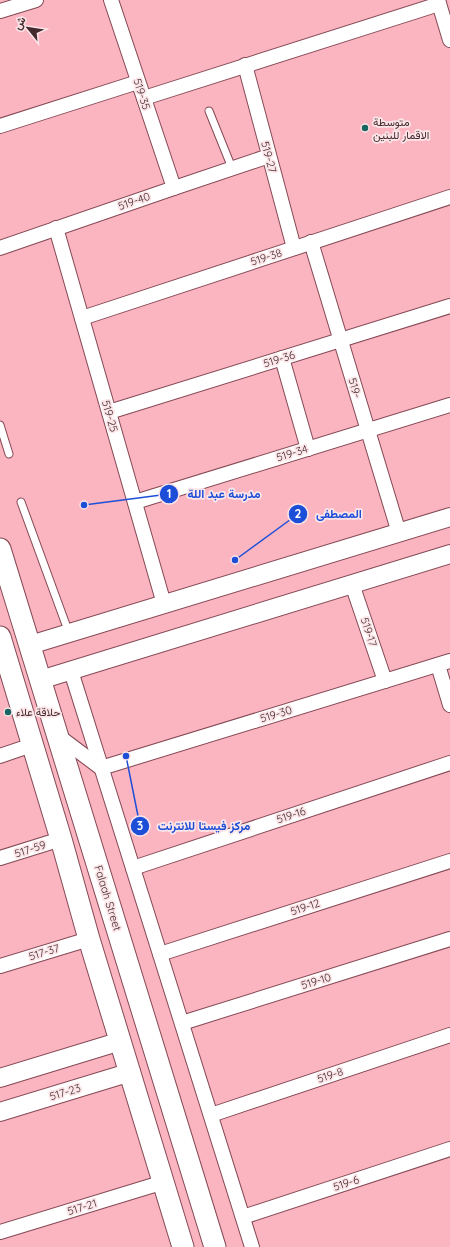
<svg xmlns="http://www.w3.org/2000/svg" width="450" height="1247" font-family="Quicksand,Vazirmatn,sans-serif">
	<style>
		.lines { fill: none; stroke-linecap: round; stroke-linejoin: round }
		.service-casing { stroke: #854955; stroke-width: 9 }
		.minor-casing { stroke: #854955; stroke-width: 16 }
		.tertiary-casing { stroke: #854955; stroke-width: 20 }
		.secondary-casing { stroke: #854955; stroke-width: 23 }
		.service { stroke: #fff; stroke-width: 7 }
		.minor { stroke: #fff; stroke-width: 14 }
		.tertiary { stroke: #fff; stroke-width: 18 }
		.secondary { stroke: #fff; stroke-width: 21 }
		.poi-dot { fill: #196560; stroke: #fbe5e8; stroke-width: 1.5 }
		.labels { text-anchor: middle; stroke-width: 3.5; stroke-linejoin: round; paint-order: stroke }
		.street-label { font-size: 11px; fill: #44292d; stroke: #fbe5e8 }
		.poi-label { font-size: 11px; fill: #44292d; stroke: #fbe5e8; text-anchor: start }
		.leader { fill: none; stroke: #1d4ed8; stroke-width: 1.5 }
		.callout-dot { fill: #1d4ed8; stroke: #fbe5e8; stroke-width: 1.5 }
		.mark-label { font-size: 12px; text-anchor: middle; font-weight: bold; fill: #fff }
		.callout-label { font-size: 12px; text-anchor: middle; font-weight: bold; fill: #1d4ed8; stroke: #fbe5e8; stroke-width: 3.5; stroke-linejoin: round; paint-order: stroke }
	</style>
	<rect width="100%" height="100%" fill="#fab5c0"/>
	<g class="lines">
		<defs>
			<g id="service">
				<polyline points="209,111 232,168"/>
				<polyline points="0,425 9,454"/>
				<polyline points="21,502 69,633"/>
			</g>
			<g id="minor">
				<polyline points="111,0 174,188"/>
				<polyline points="438,0 450,40"/>
				<polyline points="0,11 36,0"/>
				<polyline points="245,65 294,248"/>
				<polyline points="144,98 439,4"/>
				<polyline points="0,126 138,82"/>
				<polyline points="56,228 164,604"/>
				<polyline points="311,242 399,533"/>
				<polyline points="0,248 174,188 269,156"/>
				<polyline points="82,318 450,197"/>
				<polyline points="282,358 308,449"/>
				<polyline points="109,412 450,306"/>
				<polyline points="135,502 450,405"/>
				<polyline points="352,584 385,681"/>
				<polyline points="438,665 450,705"/>
				<polyline points="71,671 252,1247"/>
				<polyline points="57,735 101,768 450,661"/>
				<polyline points="0,756 32,745"/>
				<polyline points="0,858 61,839"/>
				<polyline points="133,868 450,763"/>
				<polyline points="160,954 450,861"/>
				<polyline points="0,966 89,939"/>
				<polyline points="182,1023 450,939"/>
				<polyline points="211,1115 450,1035"/>
				<polyline points="243,1217 450,1149"/>
				<polyline points="0,1232 164,1182"/>
			</g>
			<g id="tertiary">
				<polyline points="30,645 450,517"/>
				<polyline points="40,680 450,554"/>
				<polyline points="0,1078 121,1041"/>
				<polyline points="0,1112 131,1072"/>
			</g>
			<g id="secondary">
				<polyline points="0,549 215,1247"/>
				<polyline points="0,637 61,839 89,939 183,1247"/>
			</g>
		</defs>
		<!-- service casing -->
		<use href="#service" class="service-casing"/>
		<!-- minor casing -->
		<use href="#minor" class="minor-casing"/>
		<!-- tertiary casing -->
		<use href="#tertiary" class="tertiary-casing"/>
		<!-- secondary casing -->
		<use href="#secondary" class="secondary-casing"/>
		<!-- service -->
		<use href="#service" class="service"/>
		<!-- minor -->
		<use href="#minor" class="minor"/>
		<!-- tertiary -->
		<use href="#tertiary" class="tertiary"/>
		<!-- secondary -->
		<use href="#secondary" class="secondary"/>
	</g>
	<!-- markers -->
	<g class="poi-dot">
		<circle cx="365" cy="128" r="4"/>
		<circle cx="8" cy="712" r="4"/>
	</g>
	<g class="labels">
		<!-- street labels -->
		<g class="street-label">
			<text transform="translate(142 94) rotate(72)" y="4">519-35</text>
			<text transform="translate(269 157) rotate(75)" y="4">519-27</text>
			<text transform="translate(134 201) rotate(-19)" y="4">519-40</text>
			<text transform="translate(266 257) rotate(-18)" y="4">519-38</text>
			<text transform="translate(279 359) rotate(-17)" y="4">519-36</text>
			<text transform="translate(355 388) rotate(73)" y="4">519-</text>
			<text transform="translate(110 416) rotate(74)" y="4">519-25</text>
			<text transform="translate(292 453) rotate(-17)" y="4">519-34</text>
			<text transform="translate(369 632) rotate(72)" y="4">519-17</text>
			<text transform="translate(276 714) rotate(-17)" y="4">519-30</text>
			<text transform="translate(291 815) rotate(-18)" y="4">519-16</text>
			<text transform="translate(30 849) rotate(-18)" y="4">517-59</text>
			<text transform="translate(108 898) rotate(73)" y="4">Falaah Street</text>
			<text transform="translate(305 907) rotate(-18)" y="4">519-12</text>
			<text transform="translate(44 952) rotate(-17)" y="4">517-37</text>
			<text transform="translate(316 981) rotate(-17)" y="4">519-10</text>
			<text transform="translate(330 1075) rotate(-18)" y="4">519-8</text>
			<text transform="translate(65 1092) rotate(-17)" y="4">517-23</text>
			<text transform="translate(346 1183) rotate(-18)" y="4">519-6</text>
			<text transform="translate(82 1207) rotate(-17)" y="4">517-21</text>
		</g>
		<!-- poi labels -->
		<g class="poi-label">
			<text x="373" y="126">متوسطة<tspan x="373" dy="13">الاقمار للبنين</tspan></text>
			<text x="16" y="716">حلاقة علاء</text>
		</g>
	</g>
	<!-- callouts -->
	<path class="leader" d="M84 505L169 494M235 560L298 514M126 756L140 826"/>
	<g class="callout-dot">
		<circle cx="84" cy="505" r="4"/>
		<circle cx="235" cy="560" r="4"/>
		<circle cx="126" cy="756" r="4"/>
		<circle cx="169" cy="494" r="10"/>
		<circle cx="298" cy="514" r="10"/>
		<circle cx="140" cy="826" r="10"/>
	</g>
	<g class="mark-label">
		<text x="169" y="498">1</text>
		<text x="298" y="518">2</text>
		<text x="140" y="830">3</text>
	</g>
	<g class="callout-label">
		<text x="224" y="498">مدرسة عبد اللة</text>
		<text x="339" y="518">المصطفى</text>
		<text x="204" y="830">مركز فيستا للانترنت</text>
	</g>
	<!-- north arrow -->
	<g transform="translate(28 28) rotate(300)" stroke="#fbe5e8" stroke-width="3" paint-order="stroke">
	<path d="M0-3L7 15L0 10L-7 15Z" fill="#44292d"/>
	<text y="-6" font-size="11" font-weight="bold" text-anchor="middle" fill="#44292d">ش</text>
	</g>
</svg>
